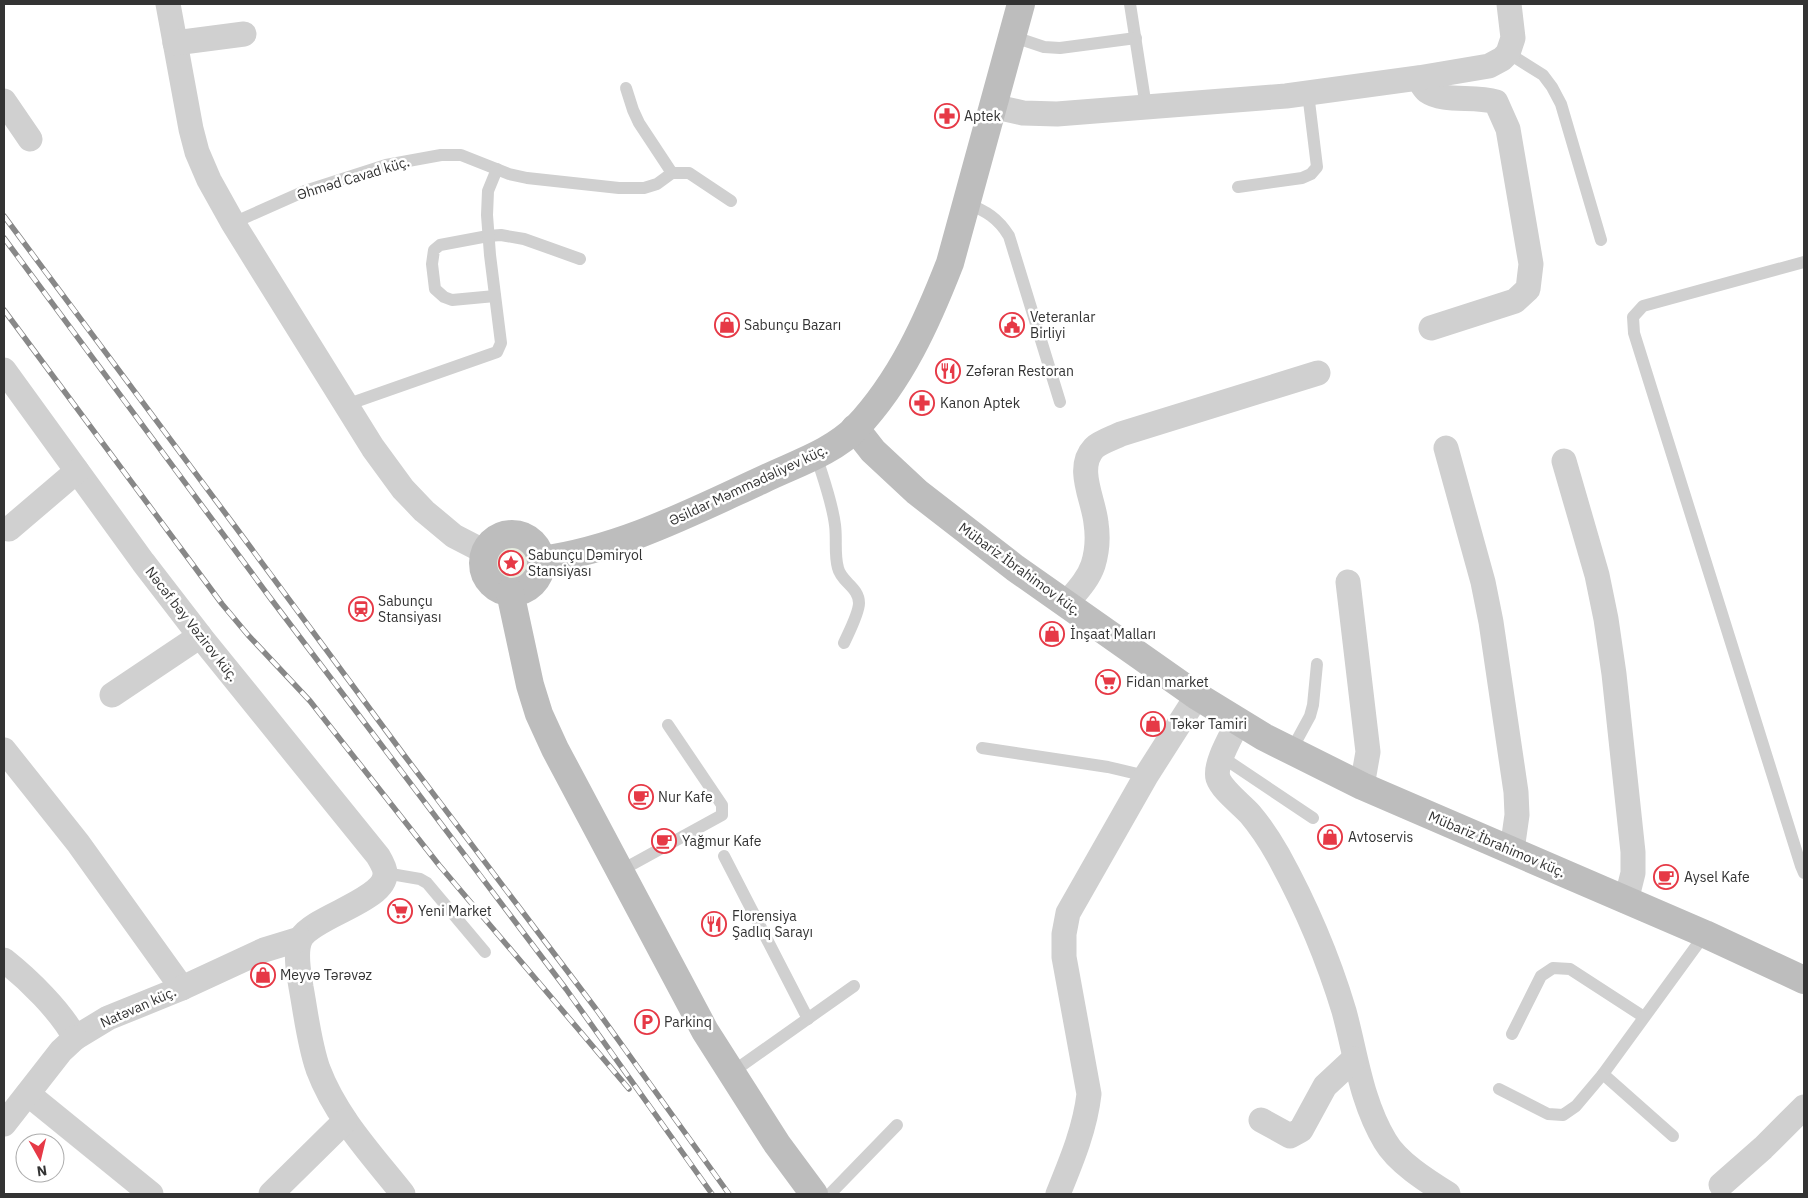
<svg xmlns="http://www.w3.org/2000/svg" width="1808" height="1198" font-family="'IBM Plex Sans',sans-serif">
	<style>
		.green { fill: #e6ecdf }
		.lines { fill: none; stroke-linecap: round; stroke-linejoin: round }
		.lane { stroke: #d0d0d0; stroke-width: 12 }
		.street { stroke: #d0d0d0; stroke-width: 25 }
		.secondary { stroke: #bdbdbd; stroke-width: 28 }
		.rail-casing { stroke: #888; stroke-width: 5.5 }
		.rail { stroke: #fff; stroke-width: 4; stroke-dasharray: 11; stroke-linecap: butt }
		.labels { text-anchor: middle; stroke-width: 5; stroke-linejoin: round; paint-order: stroke }
		.poi-label { font-size: 14px; fill: #333; stroke: #fff; text-anchor: start }
		.street-label { font-size: 14px; fill: #333; stroke: #fff }
	</style>
	<rect width="100%" height="100%" fill="#fff"/>
	<!-- green -->
	<circle class="green" cx="511" cy="563" r="17"/>
	<g class="lines">
		<!-- lane -->
		<g class="lane">
			<polyline points="1130,4 1146,107"/>
			<polyline points="1011,36 1044,47 1060,48 1136,38"/>
			<polyline points="1508,53 1543,75 1552,87 1561,104 1601,240"/>
			<polyline points="626,88 633,110 639,123 672,173"/>
			<polyline points="1238,187 1302,178 1311,174 1317,167 1308,93"/>
			<path d="M966,203C986,211 998,218 1009,236L1060,402"/>
			<polyline points="233,223 305,191 386,165 441,155 461,155 509,174 527,178 619,188 644,188 657,184 672,173 689,173 731,201"/>
			<polyline points="1804,262 1643,306 1633,317 1634,333 1801,866 1804,873"/>
			<polyline points="495,296 452,300 444,297 435,289 432,264 434,250 440,245 488,236 501,235 524,239 580,259"/>
			<polyline points="346,405 497,352 501,343 490,255 487,215 488,191 497,169"/>
			<path d="M816,455C823,478 832,501 835,525C837,539 834,554 838,568C841,582 859,587 859,603C859,613 849,632 844,643"/>
			<polyline points="982,748 1108,767 1146,776"/>
			<polyline points="1291,751 1310,716 1313,705 1317,664"/>
			<polyline points="1222,757 1313,818"/>
			<polyline points="724,856 808,1019"/>
			<polyline points="620,871 722,815 722,805 668,725"/>
			<polyline points="385,873 420,879 427,883 485,952"/>
			<polyline points="1512,1034 1541,976 1553,968 1570,969 1644,1017"/>
			<polyline points="731,1073 854,986"/>
			<polyline points="1603,1074 1673,1136"/>
			<polyline points="1499,1089 1548,1114 1563,1115 1576,1106 1603,1074 1705,934"/>
			<polyline points="830,1194 897,1125"/>
		</g>
		<!-- street -->
		<g class="street">
			<polyline points="168,4 191,129 197,152 209,180 233,223 373,448 403,489 424,511 454,536 485,552"/>
			<polyline points="175,43 244,34"/>
			<path d="M1418,78C1421,82 1423,88 1427,91C1444,103 1474,95 1496,102L1508,129L1531,264L1528,289L1515,301L1431,328"/>
			<polyline points="4,101 30,139"/>
			<polyline points="992,106 1023,113 1057,114 1146,107 1286,96 1418,78 1489,66 1502,59 1508,53 1513,38 1509,4"/>
			<path d="M4,370L143,562L200,636L378,856C381,861 385,868 385,873C387,900 314,916 301,938C294,951 299,974 301,987C306,1014 309,1043 318,1069C336,1117 372,1155 403,1194"/>
			<polyline points="1446,448 1483,582 1491,622 1516,792 1517,815 1512,850"/>
			<polyline points="1564,461 1597,575 1606,619 1614,674 1633,852 1633,873 1626,901"/>
			<polyline points="9,529 77,471"/>
			<polyline points="1348,582 1368,752 1362,786"/>
			<path d="M1066,604C1076,592 1088,580 1093,565C1097,552 1098,536 1096,523C1094,500 1075,468 1094,448C1100,442 1113,438 1121,434L1318,373"/>
			<polyline points="112,695 200,636"/>
			<path d="M1238,722C1232,735 1214,764 1218,778C1222,790 1241,804 1250,814C1261,827 1270,841 1278,855C1305,904 1328,958 1344,1011C1356,1055 1361,1101 1385,1141C1397,1162 1427,1181 1448,1194"/>
			<polyline points="4,750 78,843 182,988"/>
			<path d="M4,960C28,979 61,1011 75,1038L108,1018L182,988L264,950L300,939"/>
			<polyline points="28,1094 151,1194"/>
			<polyline points="1261,1120 1290,1136 1301,1130 1325,1086 1354,1059"/>
			<polyline points="4,1124 61,1051 75,1038"/>
			<polyline points="1721,1185 1763,1148 1804,1107"/>
			<polyline points="271,1194 345,1121"/>
			<path d="M1058,1194C1071,1162 1085,1129 1089,1094L1064,957V934L1068,913L1146,776L1197,696"/>
		</g>
		<!-- secondary -->
		<g class="secondary">
			<polyline points="855,428 873,451 917,492 1015,568 1197,696 1264,737 1362,786 1705,934 1804,980"/>
			<circle cx="512" cy="563" r="29"/>
			<path d="M541,560C621,549 692,512 764,479C795,464 833,452 857,427C901,380 927,322 950,263L1021,4"/>
			<polyline points="510,592 530,685 539,714 555,749 705,1031 777,1144 814,1194"/>
		</g>
		<defs>
			<g id="rail">
				<polyline points="4,216 237,529 404,755 596,1009 729,1194"/>
				<polyline points="4,238 271,599 566,989 712,1194"/>
				<polyline points="4,310 222,604 248,635 310,701 439,865 629,1089"/>
			</g>
		</defs>
		<!-- rail casing -->
		<use href="#rail" class="rail-casing"/>
		<!-- rail -->
		<use href="#rail" class="rail"/>
	</g>
	<!-- icons -->
	<defs>
		<symbol id="pharmacy-ring" viewBox="-11 -11 22 22"><circle r="9.5" fill="#fff" stroke="#e63946" stroke-width="1.5"/><path d="M-2-6h4v4h4v4h-4v4h-4v-4h-4v-4h4Z" fill="#e63946"/></symbol>
		<symbol id="shop-ring" viewBox="-11 -11 22 22"><circle r="9.5" fill="#fff" stroke="#e63946" stroke-width="1.5"/><path d="M-5-2.5h2.3a2.7 3.5 0 0 1 5.4 0H5L5.5 6h-11ZM-1.5-2.5h3a1.5 2.3 0 0 0-3 0Z" fill="#e63946"/></symbol>
		<symbol id="civic-ring" viewBox="-11 -11 22 22"><circle r="9.5" fill="#fff" stroke="#e63946" stroke-width="1.5"/><path d="M-.6-6.5H3V-4.5H.6V-3L4-1V1h2V6H-6V1h2V-1L-.6-3ZM-1.2 2.5V6h2.4V2.5Z" fill="#e63946"/></symbol>
		<symbol id="restaurant-ring" viewBox="-11 -11 22 22"><circle r="9.5" fill="#fff" stroke="#e63946" stroke-width="1.5"/><path d="M-5-6h1v4h1v-4h1v4h1v-4h1v5L-1.5 .5V6h-2V.5L-5-1ZM5-6V6H3V1.5H1.5Q1.5-4 5-6Z" fill="#e63946"/></symbol>
		<symbol id="sight-ring" viewBox="-11 -11 22 22"><circle r="9.5" fill="#fff" stroke="#e63946" stroke-width="1.5"/><path d="M0-6L1.8-2.2L6-1.7L2.9 1.2L3.7 5.4L0 3.3L-3.7 5.4L-2.9 1.2L-6-1.7L-1.8-2.2Z" fill="#e63946"/></symbol>
		<symbol id="station-ring" viewBox="-11 -11 22 22"><circle r="9.5" fill="#fff" stroke="#e63946" stroke-width="1.5"/><path d="M-3-6H3Q5-6 5-4V2Q5 4 3 4L4.5 6H3L1.5 4h-3L-3 6H-4.5L-3 4Q-5 4-5 2V-4Q-5-6-3-6ZM-3.5-4v3h7v-3ZM-3.5 1v1.5H-2V1ZM2 1v1.5H3.5V1Z" fill="#e63946"/></symbol>
		<symbol id="supermarket-ring" viewBox="-11 -11 22 22"><circle r="9.5" fill="#fff" stroke="#e63946" stroke-width="1.5"/><path d="M-6-5.5h2.5l.6 2H6L4.5 2H-2.5L-4.4-4H-6ZM-1.5 3.2a1.3 1.3 0 1 0 .1 0ZM3 3.2a1.3 1.3 0 1 0 .1 0Z" fill="#e63946"/></symbol>
		<symbol id="cafe-ring" viewBox="-11 -11 22 22"><circle r="9.5" fill="#fff" stroke="#e63946" stroke-width="1.5"/><path d="M-5.5-4.5H6V0H3Q3 3.5 0 3.5H-2.5Q-5.5 3.5-5.5 0ZM3-3.2v2h1.7v-2ZM-6 4.5H4V6H-6Z" fill="#e63946"/></symbol>
		<symbol id="parking-ring" viewBox="-11 -11 22 22"><circle r="9.5" fill="#fff" stroke="#e63946" stroke-width="1.5"/><path d="M-3.5-5.5H1a3.5 3.5 0 0 1 0 7H-1V5.5H-3.5ZM-1-3.4V-.6H.8a1.4 1.4 0 0 0 0-2.8Z" fill="#e63946"/></symbol>
	</defs>
	<g fill-rule="evenodd">
		<use href="#pharmacy-ring" x="933" y="102" width="28" height="28"/>
		<use href="#shop-ring" x="713" y="311" width="28" height="28"/>
		<use href="#civic-ring" x="998" y="311" width="28" height="28"/>
		<use href="#restaurant-ring" x="934" y="357" width="28" height="28"/>
		<use href="#pharmacy-ring" x="908" y="389" width="28" height="28"/>
		<use href="#sight-ring" x="497" y="549" width="28" height="28"/>
		<use href="#station-ring" x="347" y="595" width="28" height="28"/>
		<use href="#shop-ring" x="1038" y="620" width="28" height="28"/>
		<use href="#supermarket-ring" x="1094" y="668" width="28" height="28"/>
		<use href="#shop-ring" x="1139" y="710" width="28" height="28"/>
		<use href="#cafe-ring" x="627" y="783" width="28" height="28"/>
		<use href="#shop-ring" x="1316" y="823" width="28" height="28"/>
		<use href="#cafe-ring" x="650" y="827" width="28" height="28"/>
		<use href="#cafe-ring" x="1652" y="863" width="28" height="28"/>
		<use href="#supermarket-ring" x="386" y="897" width="28" height="28"/>
		<use href="#restaurant-ring" x="700" y="910" width="28" height="28"/>
		<use href="#shop-ring" x="249" y="961" width="28" height="28"/>
		<use href="#parking-ring" x="633" y="1008" width="28" height="28"/>
	</g>
	<g class="labels">
		<!-- poi labels -->
		<g class="poi-label">
			<text x="964" y="121">Aptek</text>
			<text x="1030" y="322">Veteranlar<tspan x="1030" dy="16">Birliyi</tspan></text>
			<text x="744" y="330">Sabunçu Bazarı</text>
			<text x="966" y="376">Zəfəran Restoran</text>
			<text x="940" y="408">Kanon Aptek</text>
			<text x="528" y="560">Sabunçu Dəmiryol<tspan x="528" dy="16">Stansiyası</tspan></text>
			<text x="378" y="606">Sabunçu<tspan x="378" dy="16">Stansiyası</tspan></text>
			<text x="1070" y="639">İnşaat Malları</text>
			<text x="1126" y="687">Fidan market</text>
			<text x="1170" y="729">Təkər Tamiri</text>
			<text x="658" y="802">Nur Kafe</text>
			<text x="1348" y="842">Avtoservis</text>
			<text x="682" y="846">Yağmur Kafe</text>
			<text x="1684" y="882">Aysel Kafe</text>
			<text x="418" y="916">Yeni Market</text>
			<text x="732" y="921">Florensiya<tspan x="732" dy="16">Şadlıq Sarayı</tspan></text>
			<text x="280" y="980">Meyvə Tərəvəz</text>
			<text x="664" y="1027">Parkinq</text>
		</g>
		<!-- street labels -->
		<g class="street-label">
			<text transform="translate(353 178) rotate(-17)" y="5">Əhməd Cavad küç.</text>
			<text transform="translate(748 485) rotate(-25)" y="5">Əsildar Məmmədəliyev küç.</text>
			<text transform="translate(1020 569) rotate(36)" y="5">Mübariz İbrahimov küç.</text>
			<text transform="translate(192 624) rotate(52)" y="5">Nəcəf bəy Vəzirov küç.</text>
			<text transform="translate(1497 844) rotate(23)" y="5">Mübariz İbrahimov küç.</text>
			<text transform="translate(138 1007) rotate(-24)" y="5">Natəvan küç.</text>
		</g>
	</g>
	<!-- border -->
	<rect width="1808" height="1198" fill="none" stroke="#333333" stroke-width="10"/>
	<!-- north arrow -->
	<g transform="translate(40 1158) rotate(172)"><circle r="24" fill="#ffffff" stroke="#adadad"/>
	<path d="M0-4L9 19L0 12L-9 19Z" fill="#e63946"/>
	<text y="-8" font-size="14" font-weight="bold" text-anchor="middle" fill="#333333">N</text>
	</g>
</svg>
